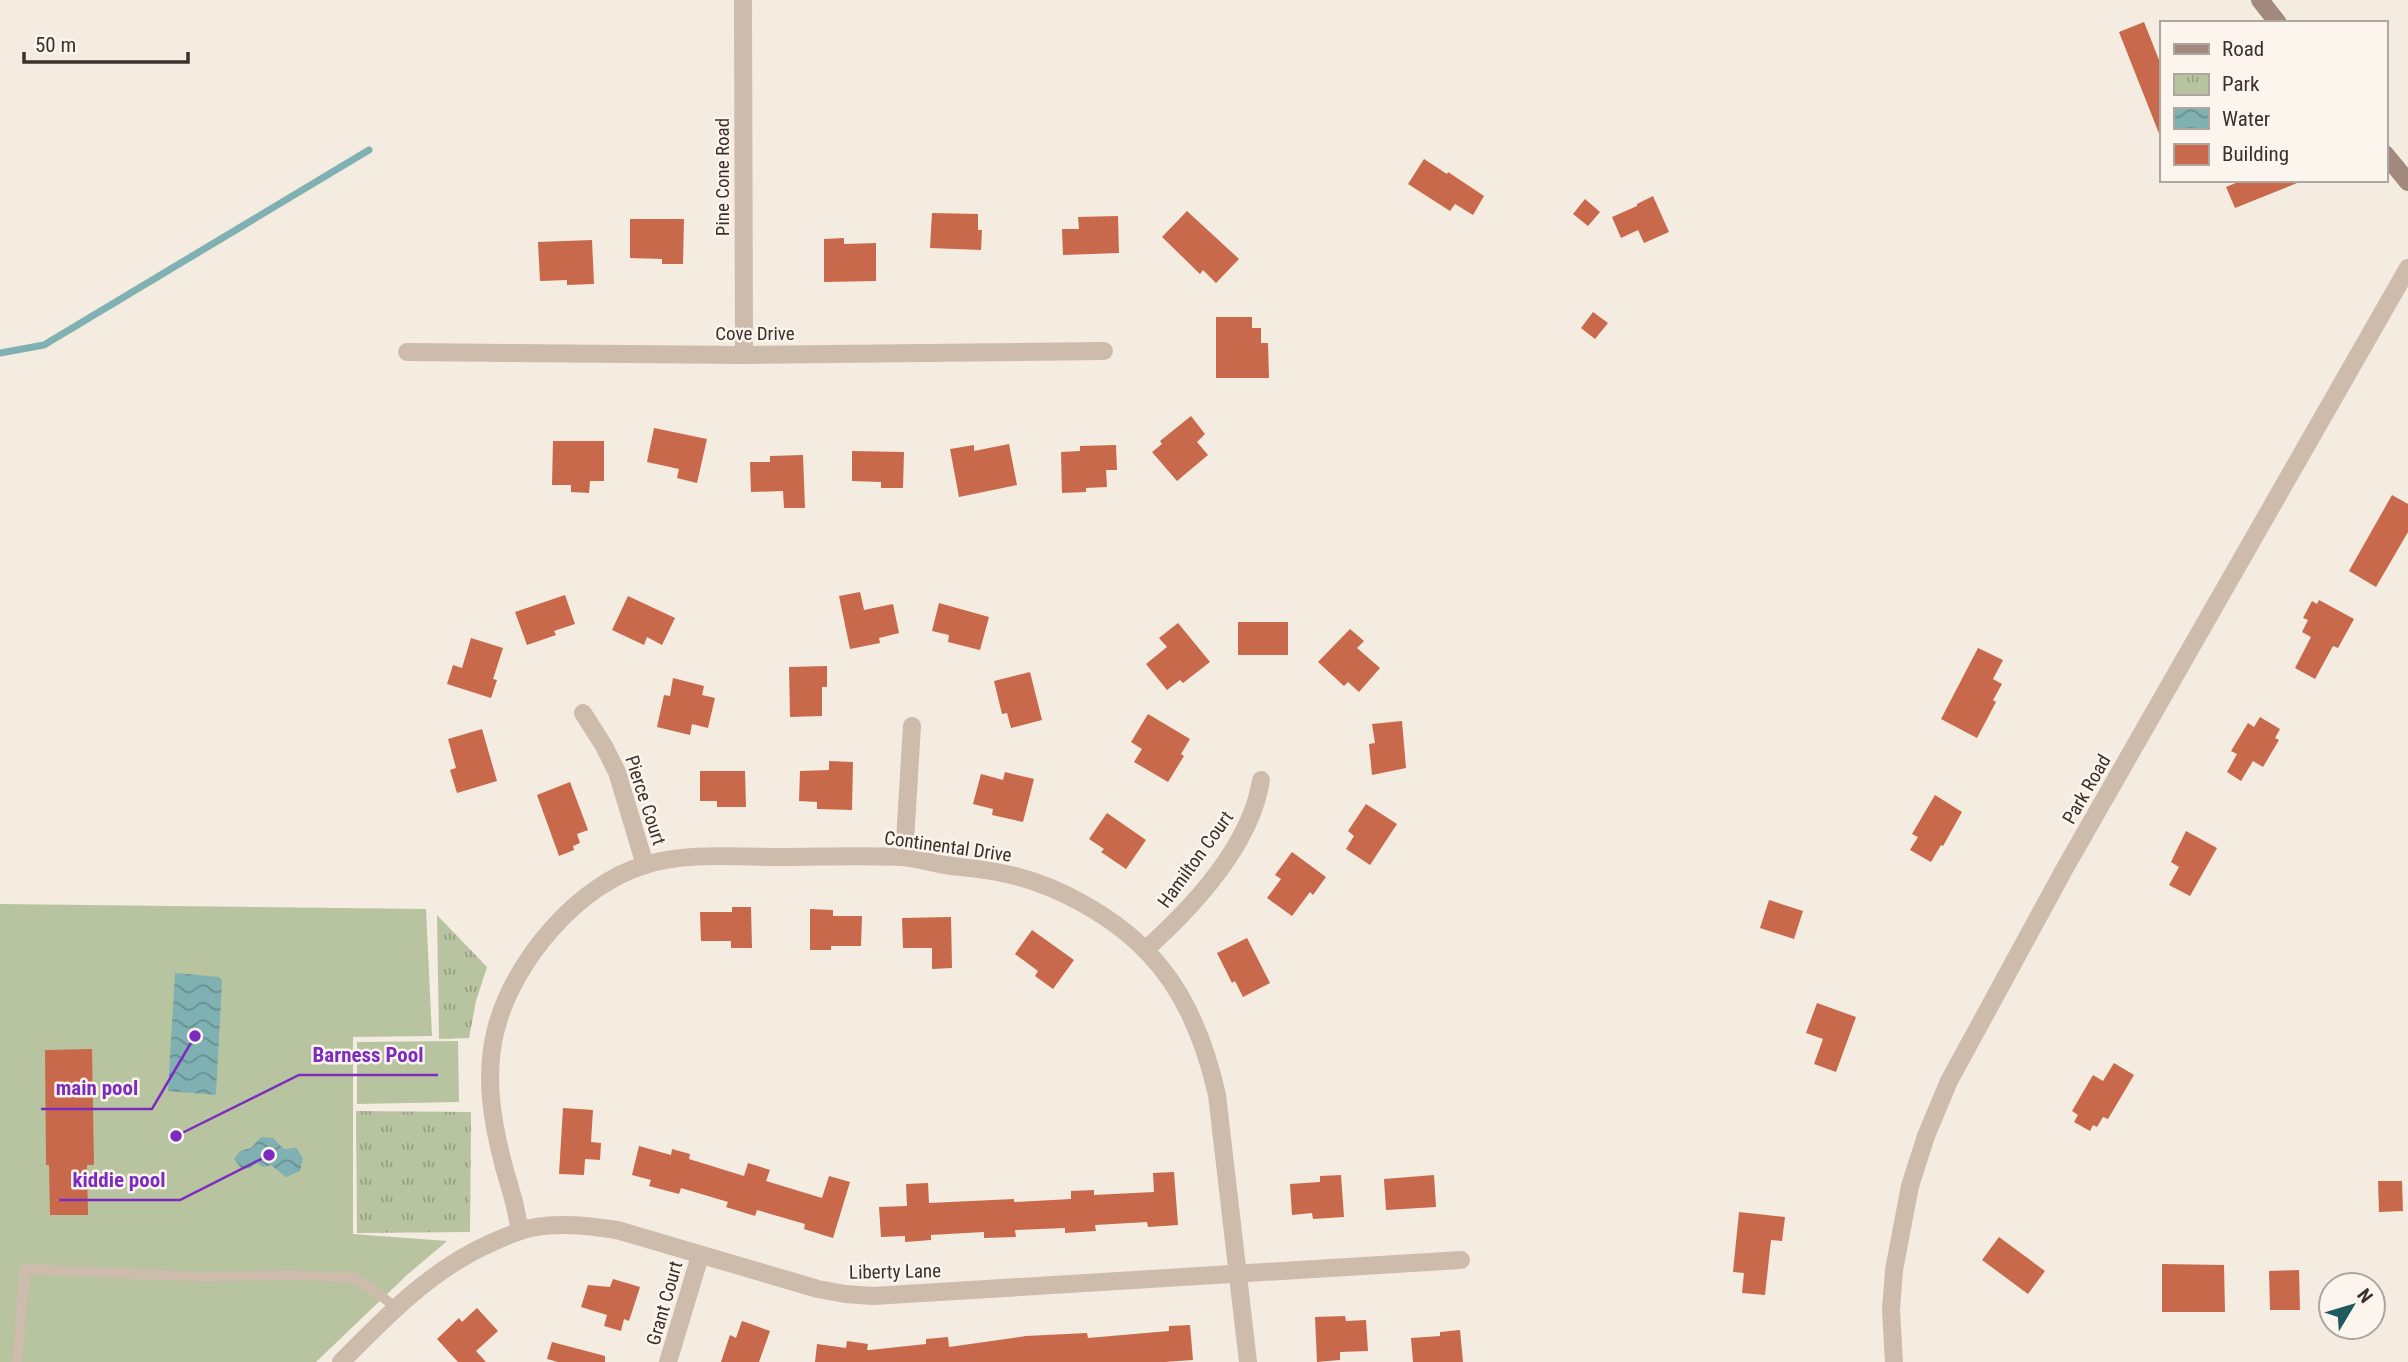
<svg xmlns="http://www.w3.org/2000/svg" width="2408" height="1362" font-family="'Roboto Condensed',sans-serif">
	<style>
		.grass { fill: #b8c4a0 }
		.park { fill: url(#park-tufts) }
		.water { fill: url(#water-waves) }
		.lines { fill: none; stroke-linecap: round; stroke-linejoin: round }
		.stream { stroke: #7fb0b2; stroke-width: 7 }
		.building { fill: #c8694b }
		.lane { stroke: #cdbbac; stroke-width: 10 }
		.street { stroke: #cdbbac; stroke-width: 18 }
		.secondary { stroke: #a18a7d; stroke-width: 18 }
		.labels { text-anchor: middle; stroke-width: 5; stroke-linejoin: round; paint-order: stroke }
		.street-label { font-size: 19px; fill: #3b302b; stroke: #fbf5ee }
		.leader { fill: none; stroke: #7b2cbf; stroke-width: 2.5 }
		.callout-dot { fill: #7b2cbf; stroke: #fbf5ee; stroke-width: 2.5 }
		.callout-label { font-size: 21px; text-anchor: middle; font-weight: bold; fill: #7b2cbf; stroke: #fbf5ee; stroke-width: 5; stroke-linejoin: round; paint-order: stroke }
	</style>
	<defs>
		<pattern id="park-tufts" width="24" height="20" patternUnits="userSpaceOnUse" patternTransform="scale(1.75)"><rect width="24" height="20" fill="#b8c4a0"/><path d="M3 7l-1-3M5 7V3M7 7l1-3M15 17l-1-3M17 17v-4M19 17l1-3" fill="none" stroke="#97a083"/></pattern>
		<pattern id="water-waves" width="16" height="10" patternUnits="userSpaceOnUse" patternTransform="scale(1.75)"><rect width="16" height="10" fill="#7fb0b2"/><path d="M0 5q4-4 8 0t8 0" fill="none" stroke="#699091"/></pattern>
	</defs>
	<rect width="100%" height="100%" fill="#f4ebe1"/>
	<!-- grass -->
	<g class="grass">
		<polygon points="0,904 426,909 432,1036 353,1037 353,1234 447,1241 407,1275 316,1362 0,1362"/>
		<polygon points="458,1041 459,1102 357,1104 357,1042"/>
	</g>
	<!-- park -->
	<g class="park">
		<polygon points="437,915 487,967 476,1001 469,1038 439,1039"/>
		<polygon points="356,1111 471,1112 470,1232 357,1233"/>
	</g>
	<!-- water -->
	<g class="water">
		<polygon points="175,973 219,977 222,980 216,1095 168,1091"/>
		<polygon points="261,1137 273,1138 284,1149 296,1148 303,1158 300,1171 286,1177 271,1165 263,1167 257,1163 250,1168 242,1169 234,1159 240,1151 251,1148"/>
	</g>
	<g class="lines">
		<!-- stream -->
		<polyline class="stream" points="0,353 44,345 369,150"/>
	</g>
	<!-- building -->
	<g class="building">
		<polygon points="2144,22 2161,65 2160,136 2119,32"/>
		<polygon points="1424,159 1447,174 1448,172 1484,196 1473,215 1455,204 1450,211 1408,184"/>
		<polygon points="2243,180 2302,180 2302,181 2235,208 2226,187"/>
		<polygon points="1653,196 1669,232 1644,243 1638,230 1621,238 1612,217 1637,206 1637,204"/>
		<polygon points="1585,199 1600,212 1588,226 1573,214"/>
		<polygon points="1187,211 1239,259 1216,283 1203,270 1200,274 1162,237"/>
		<polygon points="932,213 978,214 978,230 982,230 981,250 930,248"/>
		<polygon points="1118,216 1119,253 1063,255 1062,229 1079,229 1078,217"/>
		<polygon points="630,219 684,219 683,264 662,264 662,259 630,258"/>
		<polygon points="844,238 844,244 876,243 876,281 824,282 824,239"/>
		<polygon points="592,240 594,284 567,285 567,280 540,281 538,242"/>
		<polygon points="1593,312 1608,323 1595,339 1581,328"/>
		<polygon points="1216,317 1252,317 1252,328 1261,328 1261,343 1268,343 1269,378 1216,378"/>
		<polygon points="1191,416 1205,434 1197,442 1208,455 1177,481 1152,452 1162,444 1160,441"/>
		<polygon points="654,428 707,439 697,483 677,478 679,469 647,462"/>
		<polygon points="553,441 604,441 604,481 590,481 589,493 571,492 571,485 552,485"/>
		<polygon points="1009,444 1017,485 959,497 950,449 974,445 974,451"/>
		<polygon points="1116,445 1117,470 1106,470 1107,487 1086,488 1086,492 1062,493 1061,452 1080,451 1080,446"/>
		<polygon points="852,451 904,452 903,488 881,488 881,482 852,481"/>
		<polygon points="803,455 805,508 784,508 783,491 751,492 750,462 770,462 770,456"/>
		<polygon points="2392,495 2408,504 2408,532 2376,587 2349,571"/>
		<polygon points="860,592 864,610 893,604 899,633 879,638 880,643 850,649 839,596"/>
		<polygon points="565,595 575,624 554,631 556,635 527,645 515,612"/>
		<polygon points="628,596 675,618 662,645 647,637 644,645 612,630"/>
		<polygon points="2319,600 2354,619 2338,648 2333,646 2315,679 2295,668 2311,637 2302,632 2308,620 2303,618 2312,601 2317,604"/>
		<polygon points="939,603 989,617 980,650 948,642 949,635 932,631"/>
		<rect x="1238" y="622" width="50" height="33"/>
		<polygon points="1178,623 1210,662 1183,683 1180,680 1167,690 1146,664 1167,647 1159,638"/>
		<polygon points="1350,629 1364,641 1357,648 1380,668 1359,692 1348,682 1344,686 1318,662"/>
		<polygon points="471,638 503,648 493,679 497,680 491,698 447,684 453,665 462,668"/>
		<polygon points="1978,648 2003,660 1993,679 2002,684 1993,700 1996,702 1977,738 1941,719"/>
		<polygon points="827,666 827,687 822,687 822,716 790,717 789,667"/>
		<polygon points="1030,672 1042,720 1011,728 1007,713 1002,714 994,681"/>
		<polygon points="673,678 704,686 702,695 715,698 708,728 692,724 690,735 657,727 664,695 670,696"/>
		<polygon points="1148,714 1190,739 1181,754 1184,756 1168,782 1134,762 1142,749 1131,742"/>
		<polygon points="2260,717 2280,729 2275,738 2279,740 2263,767 2253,761 2241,781 2227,772 2237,754 2231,751 2248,723 2254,727"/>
		<polygon points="1402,721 1406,768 1372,775 1369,744 1375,743 1372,724"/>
		<polygon points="482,729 497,781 457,793 450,770 456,768 448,739"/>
		<polygon points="829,761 853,762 852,810 817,809 817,802 799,801 800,771 829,770"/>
		<polygon points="700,771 745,771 746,807 717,807 717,801 700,801"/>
		<polygon points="1005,772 1034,779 1023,822 992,815 993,809 973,804 981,774 1003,780"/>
		<polygon points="570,782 588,830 577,834 580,843 573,846 574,850 559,856 537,795"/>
		<polygon points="1935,795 1962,812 1943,846 1941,845 1931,862 1910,850 1918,837 1912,834"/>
		<polygon points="1366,804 1397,824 1370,865 1346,849 1354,836 1348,831"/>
		<polygon points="1107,813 1146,840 1126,869 1101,852 1104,849 1089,839"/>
		<polygon points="2186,831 2217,848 2190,896 2169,885 2179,867 2171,862"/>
		<polygon points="1292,852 1326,877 1313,895 1310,892 1292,916 1267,898 1281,879 1275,875"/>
		<polygon points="1769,900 1803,911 1794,939 1760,928"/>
		<polygon points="732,907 751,907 752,948 731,948 731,941 701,941 700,912 732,912"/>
		<polygon points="810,909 833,910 833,916 862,916 861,946 831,946 831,950 810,950"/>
		<polygon points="951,917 952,968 932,969 932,948 903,948 902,918"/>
		<polygon points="1032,930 1074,960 1053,989 1035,976 1038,971 1015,954"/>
		<polygon points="1247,938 1270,983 1243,997 1235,981 1232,983 1217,953"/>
		<polygon points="1817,1003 1856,1017 1836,1072 1814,1064 1823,1039 1806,1033"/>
		<polygon points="92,1049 94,1165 87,1165 88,1215 50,1215 49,1165 46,1165 45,1050"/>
		<polygon points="2114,1063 2134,1075 2108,1119 2103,1117 2097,1127 2093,1125 2090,1131 2074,1122 2078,1115 2072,1111 2093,1075 2103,1081"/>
		<polygon points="563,1108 593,1110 591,1142 601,1143 600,1160 585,1159 584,1175 559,1174"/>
		<polygon points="639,1146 671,1155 672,1149 690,1154 689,1159 744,1176 748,1163 770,1170 766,1181 822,1198 829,1176 850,1182 833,1238 804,1229 805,1224 757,1210 755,1216 726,1207 728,1202 681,1188 679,1194 649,1186 651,1180 632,1175"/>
		<polygon points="1174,1172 1178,1225 1148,1227 1147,1222 1095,1225 1096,1231 1065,1233 1065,1228 1015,1230 1016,1237 984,1238 984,1232 931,1235 931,1240 905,1242 905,1236 881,1237 879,1207 907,1206 906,1184 928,1183 929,1203 1014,1199 1014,1202 1071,1199 1071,1191 1094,1190 1094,1195 1154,1192 1153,1173"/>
		<polygon points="1341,1175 1344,1217 1313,1219 1312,1213 1292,1215 1290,1184 1320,1182 1320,1176"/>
		<polygon points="1434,1175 1436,1207 1386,1210 1384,1179"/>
		<polygon points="2378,1181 2402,1181 2403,1211 2379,1212"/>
		<polygon points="1739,1212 1785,1217 1782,1241 1771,1240 1765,1295 1742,1293 1744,1273 1733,1272"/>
		<polygon points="1999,1237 2045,1271 2028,1294 1982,1260"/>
		<polygon points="2162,1264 2224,1265 2225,1312 2162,1312"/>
		<polygon points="2299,1270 2300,1310 2270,1310 2269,1271"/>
		<polygon points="613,1279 640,1287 629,1321 624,1319 621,1331 604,1326 607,1315 581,1307 588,1285 610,1287"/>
		<polygon points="477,1308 498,1331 476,1351 486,1362 458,1362 437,1339 459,1318 462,1322"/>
		<polygon points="1345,1316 1346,1321 1366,1320 1368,1351 1340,1352 1340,1360 1317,1362 1315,1317"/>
		<polygon points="742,1321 770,1331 759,1362 721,1362 730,1335 736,1338"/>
		<polygon points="1190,1325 1193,1360 1164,1362 870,1362 870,1358 870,1362 815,1362 817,1344 846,1348 847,1341 868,1344 867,1350 870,1350 926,1344 926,1339 948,1337 949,1347 1026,1336 1087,1333 1088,1338 1169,1331 1169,1326"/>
		<polygon points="1460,1330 1463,1362 1413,1362 1411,1338 1440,1336 1440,1332"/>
		<polygon points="552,1342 605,1356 605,1362 558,1362 547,1359"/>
	</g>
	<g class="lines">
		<!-- lane -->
		<polyline class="lane" points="17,1362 25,1269 207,1277 291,1275 356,1278 396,1307"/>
		<!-- street -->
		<g class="street">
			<polyline points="743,0 744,355"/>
			<polyline points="407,352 744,355 1104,351"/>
			<polyline points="583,713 604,746 617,772 645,865"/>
			<polyline points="904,857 912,726"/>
			<path d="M1145,950C1192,908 1251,846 1261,780"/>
			<path d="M523,1230L518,1221C515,1202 509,1185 504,1167C492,1122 484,1075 496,1029C513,962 577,885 645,865C687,852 734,857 778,857C819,857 860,855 901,857C916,858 931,863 945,865C965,868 986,869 1006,874C1056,884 1115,917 1150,955C1186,993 1206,1046 1217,1095L1248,1362"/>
			<path d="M341,1362C387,1316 430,1270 491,1243C504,1237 517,1231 531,1228C559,1222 589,1226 617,1230L818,1289L845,1294L873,1296L1461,1260"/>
			<polyline points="668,1362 700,1256"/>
			<polyline points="1894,1362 1891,1310 1894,1270 1910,1186 1926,1136 1949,1081 2065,868 2408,268"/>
		</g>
		<!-- secondary -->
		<g class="secondary">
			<polyline points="2260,0 2278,23"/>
			<polyline points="2385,154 2408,182"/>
		</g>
	</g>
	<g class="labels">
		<!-- street labels -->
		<g class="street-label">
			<text transform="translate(722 177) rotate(-90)" y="7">Pine Cone Road</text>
			<text x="755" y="340">Cove Drive</text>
			<text transform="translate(2086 789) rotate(-60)" y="7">Park Road</text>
			<text transform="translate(646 800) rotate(72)" y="7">Pierce Court</text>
			<text transform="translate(948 846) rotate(8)" y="7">Continental Drive</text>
			<text transform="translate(1195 859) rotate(-54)" y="7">Hamilton Court</text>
			<text transform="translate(895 1271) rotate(-1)" y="7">Liberty Lane</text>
			<text transform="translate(664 1303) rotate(-74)" y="7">Grant Court</text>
		</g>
	</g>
	<!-- callouts -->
	<path class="leader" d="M176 1136L299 1075H438M195 1036L152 1109H41M269 1155L180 1200H59"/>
	<g class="callout-dot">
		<circle cx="176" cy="1136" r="7"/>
		<circle cx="195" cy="1036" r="7"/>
		<circle cx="269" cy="1155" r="7"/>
	</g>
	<g class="callout-label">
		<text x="368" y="1062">Barness Pool</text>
		<text x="97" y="1095">main pool</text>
		<text x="119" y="1187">kiddie pool</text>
	</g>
	<!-- legend -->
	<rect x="2160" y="21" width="228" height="161" fill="#fbf5ee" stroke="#aea6a0" stroke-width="2"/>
	<rect x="2174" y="44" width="35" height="10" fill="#a18a7d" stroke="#aea6a0" stroke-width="2"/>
	<text x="2222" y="56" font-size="21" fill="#3b302b">Road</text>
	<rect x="2174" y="74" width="35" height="21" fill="url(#park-tufts)" stroke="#aea6a0" stroke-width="2"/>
	<text x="2222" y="91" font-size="21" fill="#3b302b">Park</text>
	<rect x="2174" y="108" width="35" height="21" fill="url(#water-waves)" stroke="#aea6a0" stroke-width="2"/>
	<text x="2222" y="126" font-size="21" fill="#3b302b">Water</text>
	<rect x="2174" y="144" width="35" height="21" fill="#c8694b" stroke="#aea6a0" stroke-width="2"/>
	<text x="2222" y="161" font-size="21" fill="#3b302b">Building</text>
	<!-- north arrow -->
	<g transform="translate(2352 1306) rotate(52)"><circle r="33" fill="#fbf5ee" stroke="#aea6a0" stroke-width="2"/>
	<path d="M0-5L12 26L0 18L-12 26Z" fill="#1f5a5e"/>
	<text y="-10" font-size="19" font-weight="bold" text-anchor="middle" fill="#3b302b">N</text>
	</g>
	<!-- scale -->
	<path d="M24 52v10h164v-10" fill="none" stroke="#3b302b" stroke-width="3.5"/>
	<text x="35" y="52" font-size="21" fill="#3b302b" stroke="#fbf5ee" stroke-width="5" paint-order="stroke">50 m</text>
</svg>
